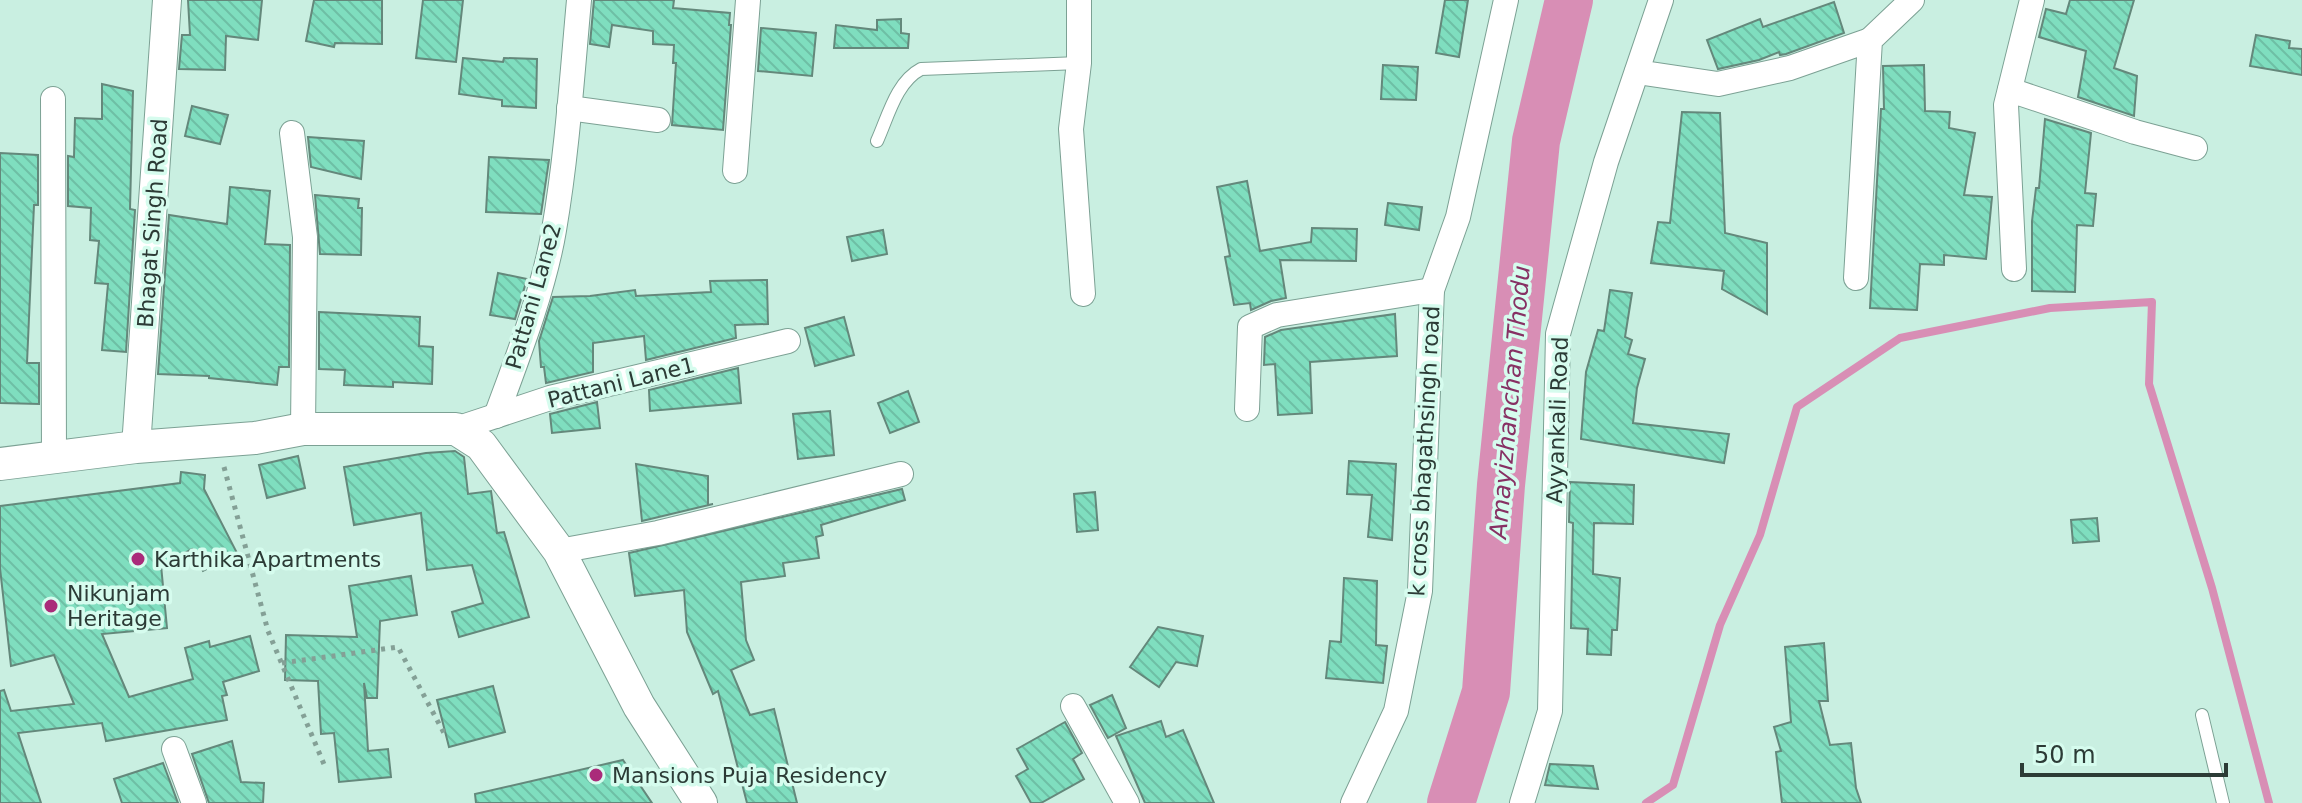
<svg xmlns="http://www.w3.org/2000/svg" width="2302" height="803" font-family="'DejaVu Sans',sans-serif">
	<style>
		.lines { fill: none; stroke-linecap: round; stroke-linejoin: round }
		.stream { stroke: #d88eb5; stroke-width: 8 }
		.river { stroke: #d88eb5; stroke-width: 48 }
		.building { fill: url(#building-back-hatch); stroke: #64887b; stroke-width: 2 }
		.service-casing { stroke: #7ca194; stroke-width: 14 }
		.minor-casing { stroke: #7ca194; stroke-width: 26 }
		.tertiary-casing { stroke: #7ca194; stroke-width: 30 }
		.secondary-casing { stroke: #7ca194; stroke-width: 34 }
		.path { stroke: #84a096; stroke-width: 5; stroke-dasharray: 4 6; stroke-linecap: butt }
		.service { stroke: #fff; stroke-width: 12 }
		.minor { stroke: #fff; stroke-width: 24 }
		.tertiary { stroke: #fff; stroke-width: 28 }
		.secondary { stroke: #fff; stroke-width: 32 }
		.poi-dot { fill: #aa2b7a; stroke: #d6fcee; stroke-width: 3 }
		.labels { text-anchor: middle; stroke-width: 7; stroke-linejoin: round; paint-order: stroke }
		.street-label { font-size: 22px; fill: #2c3b36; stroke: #d6fcee }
		.poi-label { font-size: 22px; fill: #2c3b36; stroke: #d6fcee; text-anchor: start }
		.water-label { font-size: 24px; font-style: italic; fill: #873164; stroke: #d6fcee }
	</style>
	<defs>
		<pattern id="building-back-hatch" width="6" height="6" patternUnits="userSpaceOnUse" patternTransform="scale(2)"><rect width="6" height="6" fill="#7fdebf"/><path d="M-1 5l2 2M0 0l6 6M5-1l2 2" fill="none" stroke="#6ebfa5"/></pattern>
	</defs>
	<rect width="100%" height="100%" fill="#c9efe1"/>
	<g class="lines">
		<!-- stream -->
		<polyline class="stream" points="1646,803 1673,785 1720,625 1760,535 1797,407 1900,338 2050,308 2152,302 2149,384 2212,588 2269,803"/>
		<!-- river -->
		<polyline class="river" points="1451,803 1486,692 1501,485 1536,141 1569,0"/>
	</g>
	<!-- building -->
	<g class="building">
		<polygon points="188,0 262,0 258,40 226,36 225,70 179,69 182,35 190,35"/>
		<polygon points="314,0 382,0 382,44 335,43 334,47 306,41"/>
		<polygon points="423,0 463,0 456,62 416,58"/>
		<polygon points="594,0 674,0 673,8 730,13 729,25 731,25 723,130 672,125 676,63 673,63 674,45 653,44 653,31 612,25 609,47 590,44"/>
		<polygon points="1445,0 1468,0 1459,57 1436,53"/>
		<polygon points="2070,0 2134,0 2114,68 2137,76 2134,116 2078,97 2086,51 2039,37 2046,9 2066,14"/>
		<polygon points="1834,2 1844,33 1786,54 1780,55 1779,52 1759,60 1718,69 1707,40 1760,19 1763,27"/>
		<polygon points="901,19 901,33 909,34 908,48 834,48 836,25 877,30 877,20"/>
		<polygon points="761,28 816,33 812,76 758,71"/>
		<polygon points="2256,35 2290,41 2289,48 2302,49 2302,75 2250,66"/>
		<polygon points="463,58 503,62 504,58 537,59 536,108 502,106 502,100 459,94"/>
		<polygon points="1383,65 1418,67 1416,100 1381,99"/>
		<polygon points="1924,65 1925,111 1950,112 1949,128 1975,133 1964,195 1992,197 1986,259 1944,255 1944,265 1920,264 1917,310 1870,308 1881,109 1884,109 1883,66"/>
		<polygon points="102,84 133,91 130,209 135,210 126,352 102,350 108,284 95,283 99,241 90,240 91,208 68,206 68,156 74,157 75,118 102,119"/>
		<polygon points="192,106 228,115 220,144 185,136"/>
		<polygon points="1682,112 1720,113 1725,233 1767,243 1767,314 1722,289 1724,271 1651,263 1658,222 1670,223"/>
		<polygon points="2045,119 2091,133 2085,193 2096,194 2093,226 2077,225 2075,292 2032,291 2032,221 2036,188 2039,188"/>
		<polygon points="308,137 364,141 361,179 311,167"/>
		<polygon points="0,153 38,155 38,205 34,205 27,363 39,363 39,404 0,403"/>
		<polygon points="489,157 549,160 541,214 486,212"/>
		<polygon points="1247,181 1260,251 1311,242 1312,228 1357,229 1356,261 1280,260 1286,298 1271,301 1251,310 1250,303 1234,305 1225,257 1230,256 1217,187"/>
		<polygon points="230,187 270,191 265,244 290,245 289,367 279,367 277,385 209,378 209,376 158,374 169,215 227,224"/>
		<polygon points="315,195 359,199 358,208 362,208 361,255 320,254"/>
		<polygon points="1388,203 1422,207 1419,230 1385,225"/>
		<polygon points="883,230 887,254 852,261 847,237"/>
		<polygon points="498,273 527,279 515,319 490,315"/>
		<polygon points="767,280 768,324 735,325 736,338 646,360 644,336 593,343 593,372 546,383 544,367 541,367 539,341 553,297 590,296 635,290 636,296 711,292 710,281"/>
		<polygon points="1610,290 1632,293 1625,337 1632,340 1628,354 1645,359 1637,388 1633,423 1729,434 1724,463 1581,439 1586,372 1598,330 1604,331"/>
		<polygon points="319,312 420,317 419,346 433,347 432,384 393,382 393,387 344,385 345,370 319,369"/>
		<polygon points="1395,314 1397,356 1310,362 1312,413 1278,415 1275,364 1264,365 1265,337 1281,330"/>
		<polygon points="844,317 854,355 815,366 805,328"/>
		<polygon points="738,368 741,403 650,411 649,390"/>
		<polygon points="908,391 919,422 890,433 878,403"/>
		<polygon points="597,402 600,428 552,433 550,414"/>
		<polygon points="830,411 834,455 798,459 793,414"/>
		<polygon points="455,451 464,457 468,494 491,491 497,533 504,532 529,617 459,637 452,612 483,603 472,565 427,570 421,513 354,525 344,467 426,453"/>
		<polygon points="298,456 305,488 267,498 259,465"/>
		<polygon points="1349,461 1396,464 1392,540 1368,537 1372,495 1347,494"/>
		<polygon points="636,464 708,476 708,505 713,504 642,521"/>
		<polygon points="181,472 205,475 204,489 237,553 203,571 192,549 161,565 167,628 102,634 129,697 193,679 185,648 209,641 210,647 250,636 259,671 223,682 227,695 222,696 227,720 106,741 102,723 18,733 41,803 0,803 0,691 4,690 11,711 74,704 54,655 11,666 0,568 0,506 180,483"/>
		<polygon points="1570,482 1634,485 1633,524 1594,523 1593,574 1620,578 1617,630 1612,630 1611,655 1587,654 1588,629 1571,628 1573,523 1569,522"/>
		<polygon points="902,489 905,500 821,525 823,535 816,537 819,558 783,563 785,576 741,582 746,640 754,660 731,670 750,715 774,709 797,803 747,803 718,691 713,694 687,632 684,590 635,596 629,553"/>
		<polygon points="1095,492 1098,530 1077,532 1074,494"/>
		<polygon points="2097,518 2099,541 2073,543 2071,520"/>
		<polygon points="411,576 417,615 380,621 377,698 367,698 364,683 368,751 388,749 391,777 339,782 334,733 321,734 318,681 285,680 286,635 357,637 349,586"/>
		<polygon points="1344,578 1377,581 1376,645 1387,646 1383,683 1326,678 1330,641 1341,642"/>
		<polygon points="1158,627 1203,636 1197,666 1176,662 1159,687 1130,667"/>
		<polygon points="1824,643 1828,701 1819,701 1830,745 1851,743 1856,788 1861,803 1782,803 1776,752 1781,751 1774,727 1791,722 1785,647"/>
		<polygon points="493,686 505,732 449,747 437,700"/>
		<polygon points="1112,695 1126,728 1108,738 1090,705"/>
		<polygon points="1161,721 1166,737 1183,730 1214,803 1145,803 1116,736"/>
		<polygon points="1065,722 1082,753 1073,759 1084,779 1041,803 1031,803 1016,776 1028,769 1017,749"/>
		<polygon points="232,741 241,782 264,783 263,803 209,803 192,754"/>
		<polygon points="623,760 652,803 476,803 475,794"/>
		<polygon points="163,763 178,803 122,803 114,779"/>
		<polygon points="1550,764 1593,766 1598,789 1545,785"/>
	</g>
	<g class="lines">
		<defs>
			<g id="service">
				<path d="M877,141C888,117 896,82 921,69L1079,63"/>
				<polyline points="2202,715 2223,803"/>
			</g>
			<g id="minor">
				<polyline points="1079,0 1079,63 1071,129 1083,294"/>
				<polyline points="1637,72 1718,84 1790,68 1870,40"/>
				<polyline points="2010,90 2135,132 2195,148"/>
				<polyline points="53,99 54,457"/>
				<polyline points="569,108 658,120"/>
				<polyline points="292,133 305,237 303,429"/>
				<polyline points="735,171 748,0"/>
				<polyline points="2014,269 2006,105 2032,0"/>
				<polyline points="1856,278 1870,40 1912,0"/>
				<polyline points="1247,409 1250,327 1277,315 1432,290"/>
				<path d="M496,416C517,359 544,290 554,230C567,154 572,77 579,0"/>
				<polyline points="456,429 550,398 788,341"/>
				<polyline points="559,551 658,533 901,474"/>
				<polyline points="1073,706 1127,803"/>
				<polyline points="174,749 194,803"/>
				<polyline points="1353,803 1396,711 1420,591 1432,290 1458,217 1506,0"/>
				<polyline points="1522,803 1550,711 1558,334 1606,162 1661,0"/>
			</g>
			<polyline id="tertiary" points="136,447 167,0"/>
			<polyline id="secondary" points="0,464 136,447 255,438 303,429 456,429 481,445 559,551 639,706 701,803"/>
		</defs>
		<!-- service casing -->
		<use href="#service" class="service-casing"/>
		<!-- minor casing -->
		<use href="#minor" class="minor-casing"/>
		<!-- tertiary casing -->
		<use href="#tertiary" class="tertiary-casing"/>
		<!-- secondary casing -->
		<use href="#secondary" class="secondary-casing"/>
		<!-- path -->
		<g class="path">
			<polyline points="224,467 268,631 326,769"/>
			<polyline points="282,663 398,647 444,733"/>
		</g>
		<!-- service -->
		<use href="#service" class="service"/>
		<!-- minor -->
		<use href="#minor" class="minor"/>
		<!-- tertiary -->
		<use href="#tertiary" class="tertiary"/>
		<!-- secondary -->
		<use href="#secondary" class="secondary"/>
	</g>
	<!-- markers -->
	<g class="poi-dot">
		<circle cx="138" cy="559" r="8"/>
		<circle cx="51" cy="606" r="8"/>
		<circle cx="596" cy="775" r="8"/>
	</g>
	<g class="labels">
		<!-- street labels -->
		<g class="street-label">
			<text transform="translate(152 223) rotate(-86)" y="8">Bhagat Singh Road</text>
			<text transform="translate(533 296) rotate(-74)" y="8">Pattani Lane2</text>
			<text transform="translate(621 382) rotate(-14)" y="8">Pattani Lane1</text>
			<text transform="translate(1557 420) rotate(-88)" y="8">Ayyankali Road</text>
			<text transform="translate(1424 451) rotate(-87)" y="8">k cross bhagathsingh road</text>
		</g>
		<!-- poi labels -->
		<g class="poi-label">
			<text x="154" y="567">Karthika Apartments</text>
			<text x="67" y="601">Nikunjam<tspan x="67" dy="25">Heritage</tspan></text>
			<text x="612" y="783">Mansions Puja Residency</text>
		</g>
		<!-- water labels -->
		<g class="water-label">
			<text transform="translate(1510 402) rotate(-85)" y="8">Amayizhanchan Thodu</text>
		</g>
	</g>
	<!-- scale -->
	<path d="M2022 763v12h204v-12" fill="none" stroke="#2c3b36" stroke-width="4"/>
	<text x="2034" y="763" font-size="24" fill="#2c3b36" stroke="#d6fcee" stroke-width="6" paint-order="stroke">50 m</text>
</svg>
